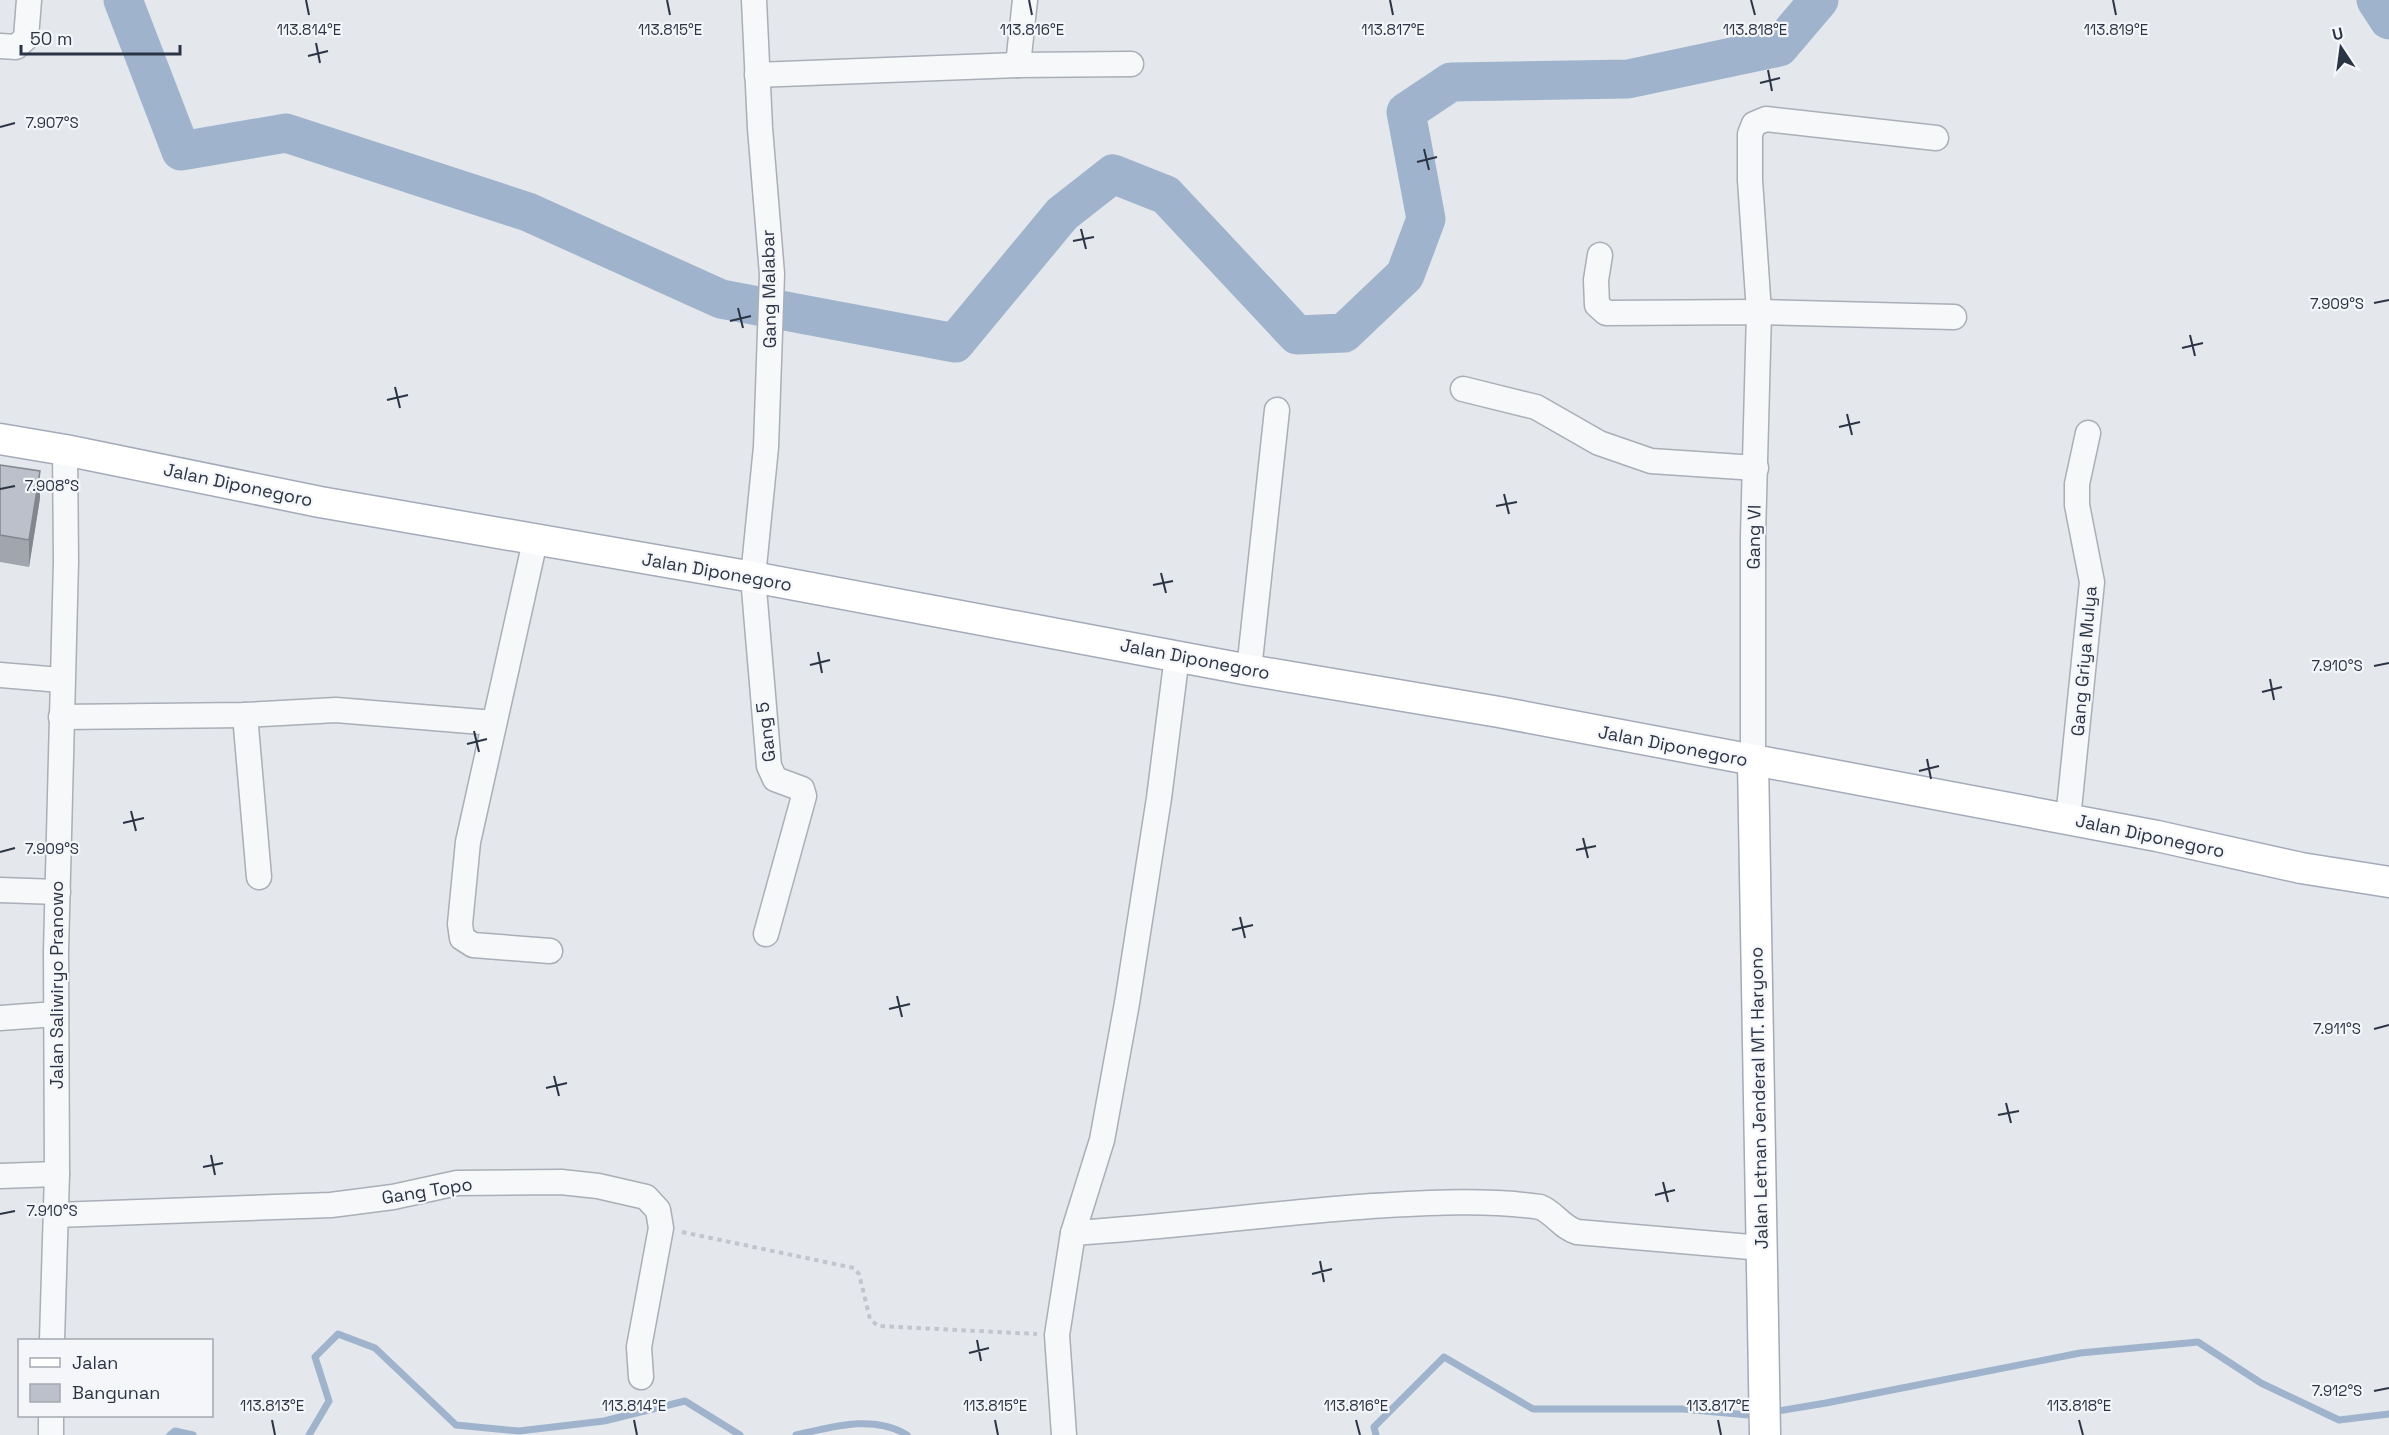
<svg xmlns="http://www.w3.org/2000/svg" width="2389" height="1435" font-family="'Space Grotesk',sans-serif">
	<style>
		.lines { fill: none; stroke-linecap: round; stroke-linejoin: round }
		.stream { stroke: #9fb4cc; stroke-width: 7 }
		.river { stroke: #9fb4cc; stroke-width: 39 }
		.minor-casing { stroke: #a9aeb7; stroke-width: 27 }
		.major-casing { stroke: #a3abb8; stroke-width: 33 }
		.path { stroke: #c2c5cb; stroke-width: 4; stroke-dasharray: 4.5 4.5; stroke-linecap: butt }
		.minor { stroke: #f7f8fa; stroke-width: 24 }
		.major { stroke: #fff; stroke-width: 30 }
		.wall { fill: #a1a5ae }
		.shaded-wall { fill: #83868d }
		.building { fill: #bbc0ca; stroke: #83868d; stroke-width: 1.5 }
		.ticks { fill: none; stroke: #2b3445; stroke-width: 2 }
		.labels { text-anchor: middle; stroke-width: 4.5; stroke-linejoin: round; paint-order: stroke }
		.street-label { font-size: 18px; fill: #2b3445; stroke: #f4f6f9 }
		.ticks-label { font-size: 15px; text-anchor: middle; fill: #2b3445; stroke: #f4f6f9; stroke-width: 4.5; stroke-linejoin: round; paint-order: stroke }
	</style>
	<rect width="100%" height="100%" fill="#e4e7ec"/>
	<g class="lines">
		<!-- stream -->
		<g class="stream">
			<polyline points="1772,1412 1826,1403 2080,1353 2198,1342 2261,1383 2339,1420 2389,1414"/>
			<polyline points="170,1435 175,1431 193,1435"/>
			<polyline points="309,1435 329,1401 315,1357 338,1334 375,1348 456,1425 519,1431 604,1421 685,1401 740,1435"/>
			<path d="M796,1435C832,1427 874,1414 907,1435"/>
			<polyline points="1376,1435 1374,1427 1444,1357 1533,1409 1683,1409 1748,1415 1758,1414"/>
		</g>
		<!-- river -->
		<g class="river">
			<polyline points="123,0 181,151 286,133 528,212 721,299 955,343 1062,214 1113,174 1166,195 1297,335 1344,333 1405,275 1426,219 1406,112 1451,82 1628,79 1779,47 1819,0"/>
			<polyline points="2376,0 2389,20"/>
		</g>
		<defs>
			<g id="minor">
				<polyline points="754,0 760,128 772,274 766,447 753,577 769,766 775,779 802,789 804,796 766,934"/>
				<polyline points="0,46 16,47 26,38 29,0"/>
				<polyline points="1018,65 1025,0"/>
				<polyline points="757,75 1018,65 1131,64"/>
				<polyline points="1600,255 1596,280 1597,305 1606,313 1759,312 1954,317"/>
				<polyline points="1463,389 1536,407 1599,443 1651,461 1756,468"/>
				<polyline points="535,541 468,842 460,924 462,938 473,945 550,951"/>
				<polyline points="1249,670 1277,410"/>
				<polyline points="0,675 61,680"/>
				<polyline points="245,715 259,877"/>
				<polyline points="61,717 245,715 336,710 494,723"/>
				<polyline points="1753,761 1753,536 1759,312 1750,180 1750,134 1754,124 1766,119 1936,138"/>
				<polyline points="2068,819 2092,582 2077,505 2077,484 2088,433"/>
				<polyline points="0,890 58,892"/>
				<polyline points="0,1018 56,1014"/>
				<polyline points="0,1176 57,1174"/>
				<polyline points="56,1215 331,1205 393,1197 457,1183 561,1182 598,1186 646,1197 658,1210 661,1228 639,1347 641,1377"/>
				<path d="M1073,1233C1173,1227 1272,1213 1372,1206C1427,1203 1484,1199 1540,1207C1555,1213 1561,1227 1577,1232L1762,1248"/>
				<polyline points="52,1340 57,1174 56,952 66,561 65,450"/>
				<polyline points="51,1435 51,1416"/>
				<polyline points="1064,1435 1057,1335 1073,1233 1102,1140 1127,1003 1159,798 1177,656"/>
			</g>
			<g id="major">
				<polyline points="0,439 65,450 320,502 753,577 1249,670 1499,712 2157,836 2301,868 2389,882"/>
				<polyline points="1753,761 1765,1435"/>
			</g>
		</defs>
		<!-- minor casing -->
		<use href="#minor" class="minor-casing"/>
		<!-- major casing -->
		<use href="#major" class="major-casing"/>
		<!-- path -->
		<polyline class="path" points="682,1232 854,1268 859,1274 870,1319 878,1326 1037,1334"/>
		<!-- minor -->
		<use href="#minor" class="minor"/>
		<!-- major -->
		<use href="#major" class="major"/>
	</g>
	<!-- wall -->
	<polygon class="wall" points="0,465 40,498 29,567 0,562"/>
	<!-- shaded-wall -->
	<polygon class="shaded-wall" points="40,471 40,498 29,567 29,540"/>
	<!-- building -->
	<polygon class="building" points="0,465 40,471 29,540 0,535"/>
	<!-- ticks -->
	<path class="ticks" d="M306,0L309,15M667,0L670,15M1029,0L1032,15M1390,0L1393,15M1751,0L1755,15M2113,0L2116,15M316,43L320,63M308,56L328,51M1768,70L1772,91M1760,83L1780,78M0,127L15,123M1424,149L1429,170M1417,162L1437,157M1081,229L1086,249M1073,241L1094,237M2374,303L2389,300M738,308L743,328M730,321L751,316M2190,335L2195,356M2182,348L2203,343M395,387L400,408M387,400L408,395M1847,414L1852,435M1839,427L1860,422M0,489L15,486M1504,494L1509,514M1496,506L1517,502M1161,573L1166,593M1153,585L1173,581M818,652L822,673M810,665L830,660M2374,666L2389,663M2270,679L2274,700M2262,692L2282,687M474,731L479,752M467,744L487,739M1927,759L1931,779M1919,771L1939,766M131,811L136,831M123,823L144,818M1583,838L1588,858M1576,850L1596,846M0,852L15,848M1240,917L1245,938M1232,930L1253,925M897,996L902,1017M889,1009L910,1004M2374,1029L2389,1025M554,1076L559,1096M546,1088L567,1083M2006,1103L2011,1123M1998,1115L2019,1111M211,1155L215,1175M203,1167L223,1163M1663,1182L1668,1202M1655,1195L1675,1190M0,1214L15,1211M1320,1261L1324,1282M1312,1274L1332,1269M977,1340L981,1361M969,1353L989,1348M2374,1391L2389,1388M272,1420L275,1435M634,1420L637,1435M995,1420L998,1435M1356,1420L1360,1435M1718,1420L1721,1435M2079,1420L2083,1435"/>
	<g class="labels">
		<!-- street labels -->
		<g class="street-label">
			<text transform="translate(769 289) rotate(-91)" y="6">Gang Malabar</text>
			<text transform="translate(238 485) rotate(12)" y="6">Jalan Diponegoro</text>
			<text transform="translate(1754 537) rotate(-89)" y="6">Gang VI</text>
			<text transform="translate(717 572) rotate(10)" y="6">Jalan Diponegoro</text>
			<text transform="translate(1195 659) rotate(11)" y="6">Jalan Diponegoro</text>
			<text transform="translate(2084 661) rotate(-85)" y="6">Gang Griya Mulya</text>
			<text transform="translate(766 732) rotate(-97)" y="6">Gang 5</text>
			<text transform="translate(1673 746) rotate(11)" y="6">Jalan Diponegoro</text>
			<text transform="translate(2150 836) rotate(12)" y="6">Jalan Diponegoro</text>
			<text transform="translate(57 985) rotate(-90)" y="6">Jalan Saliwiryo Pranowo</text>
			<text transform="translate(1759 1098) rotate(-91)" y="6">Jalan Letnan Jenderal MT. Haryono</text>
			<text transform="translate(427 1191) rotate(-9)" y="6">Gang Topo</text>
		</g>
	</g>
	<g class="ticks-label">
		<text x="309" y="35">113.814°E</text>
		<text x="670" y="35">113.815°E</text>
		<text x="1032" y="35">113.816°E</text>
		<text x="1393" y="35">113.817°E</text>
		<text x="1755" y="35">113.818°E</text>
		<text x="2116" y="35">113.819°E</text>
		<text x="52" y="128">7.907°S</text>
		<text x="2337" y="309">7.909°S</text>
		<text x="52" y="491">7.908°S</text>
		<text x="2337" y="671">7.910°S</text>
		<text x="52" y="854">7.909°S</text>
		<text x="2337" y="1034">7.911°S</text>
		<text x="52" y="1216">7.910°S</text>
		<text x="2337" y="1396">7.912°S</text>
		<text x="272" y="1411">113.813°E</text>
		<text x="634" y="1411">113.814°E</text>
		<text x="995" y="1411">113.815°E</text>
		<text x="1356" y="1411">113.816°E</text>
		<text x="1718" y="1411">113.817°E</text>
		<text x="2079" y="1411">113.818°E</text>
	</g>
	<!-- legend -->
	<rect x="18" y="1339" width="195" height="78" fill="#f4f6f9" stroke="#a4a8b1" stroke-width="1.5"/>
	<rect x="30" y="1358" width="30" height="9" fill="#ffffff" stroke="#a4a8b1" stroke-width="1.5"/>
	<text x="72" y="1369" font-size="18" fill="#2b3445">Jalan</text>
	<rect x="30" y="1384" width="30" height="18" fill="#bbc0ca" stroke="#a4a8b1" stroke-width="1.5"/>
	<text x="72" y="1399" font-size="18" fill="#2b3445">Bangunan</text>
	<!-- north arrow -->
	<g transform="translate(2341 48) rotate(347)" stroke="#f4f6f9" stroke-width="4.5" paint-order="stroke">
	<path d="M0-4.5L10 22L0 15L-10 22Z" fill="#2b3445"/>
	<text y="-9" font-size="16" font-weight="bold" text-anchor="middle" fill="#2b3445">U</text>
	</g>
	<!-- scale -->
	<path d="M21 45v9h159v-9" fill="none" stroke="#2b3445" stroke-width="3"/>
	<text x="30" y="45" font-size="18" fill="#2b3445" stroke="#f4f6f9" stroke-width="4.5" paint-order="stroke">50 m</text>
</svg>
